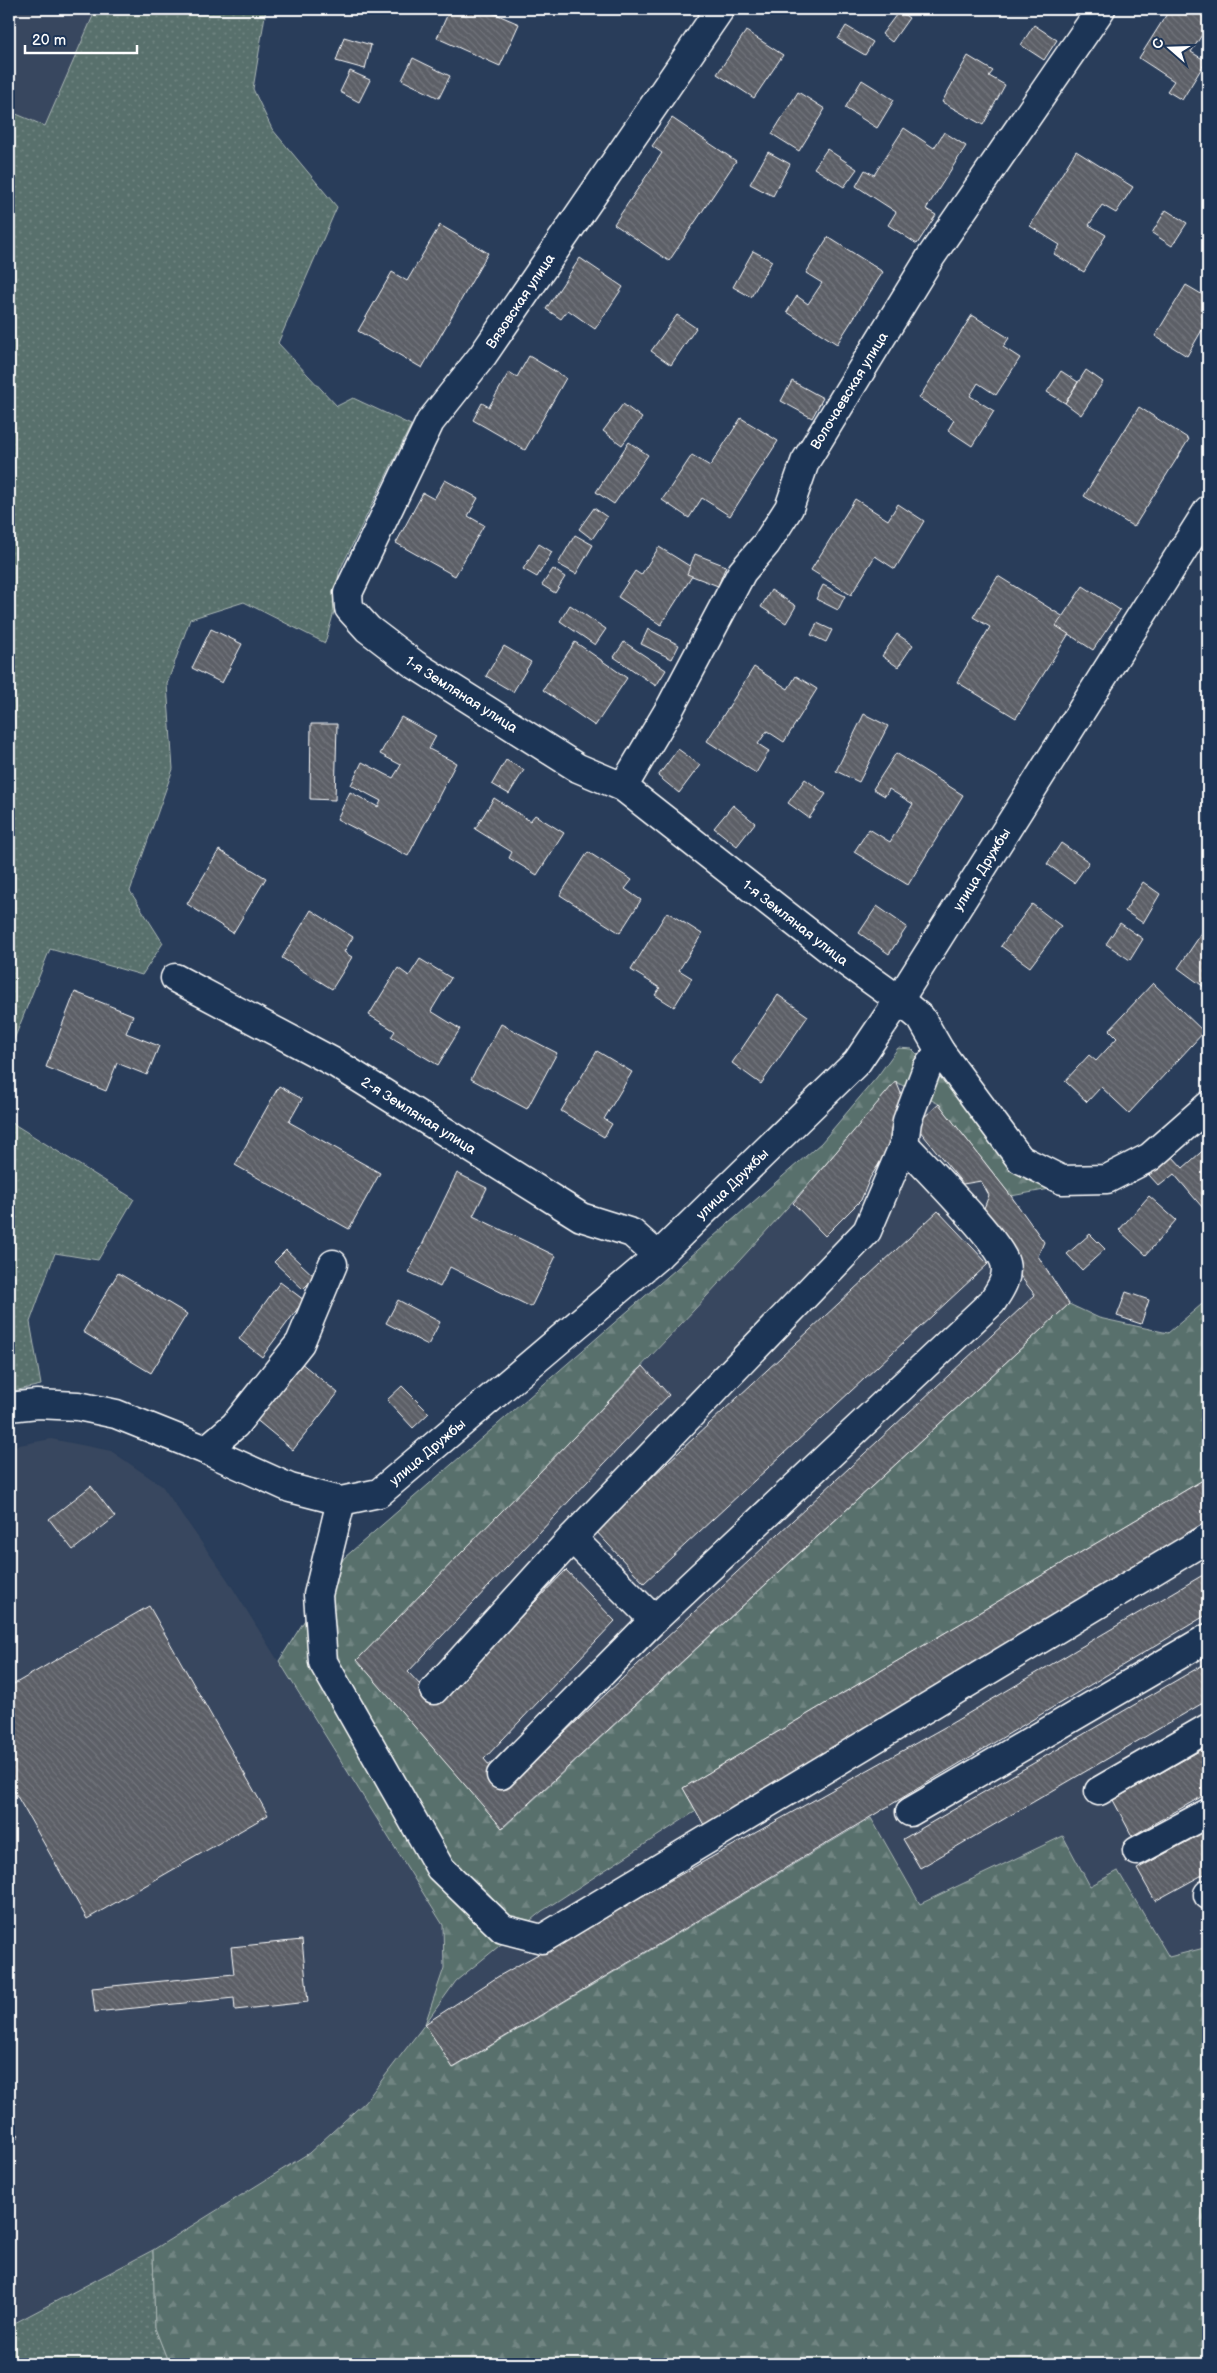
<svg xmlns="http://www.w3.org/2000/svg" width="1217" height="2373" font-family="'Balsamiq Sans',sans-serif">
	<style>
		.built { fill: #38475e }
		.grass { fill: url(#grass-dots); stroke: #acb8b6 }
		.forest { fill: url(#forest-firs); stroke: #acb8b6 }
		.building { fill: url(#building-back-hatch); stroke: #fff }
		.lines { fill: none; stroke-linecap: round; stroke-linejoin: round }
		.minor-casing { stroke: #fff; stroke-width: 31 }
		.minor { stroke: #1d3557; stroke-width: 28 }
		.labels { text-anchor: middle; stroke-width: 4.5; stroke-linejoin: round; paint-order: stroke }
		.street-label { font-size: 14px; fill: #fff; stroke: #1d3557 }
	</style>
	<defs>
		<pattern id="grass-dots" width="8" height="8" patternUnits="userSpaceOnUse" patternTransform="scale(1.25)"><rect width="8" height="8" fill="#58706c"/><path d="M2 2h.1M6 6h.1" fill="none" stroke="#718582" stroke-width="1.8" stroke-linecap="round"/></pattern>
		<pattern id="forest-firs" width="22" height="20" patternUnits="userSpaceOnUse" patternTransform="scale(1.25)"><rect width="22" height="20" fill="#58706c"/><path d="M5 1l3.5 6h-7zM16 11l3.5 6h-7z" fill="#718582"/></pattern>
		<pattern id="building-back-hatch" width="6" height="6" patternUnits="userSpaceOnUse" patternTransform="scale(1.25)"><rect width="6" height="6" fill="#5b5e66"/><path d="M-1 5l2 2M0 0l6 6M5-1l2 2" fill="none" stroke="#74767d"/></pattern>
	</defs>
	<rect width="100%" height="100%" fill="#293d5a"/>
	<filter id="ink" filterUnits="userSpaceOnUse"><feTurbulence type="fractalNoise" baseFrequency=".02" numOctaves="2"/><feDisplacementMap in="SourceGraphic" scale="10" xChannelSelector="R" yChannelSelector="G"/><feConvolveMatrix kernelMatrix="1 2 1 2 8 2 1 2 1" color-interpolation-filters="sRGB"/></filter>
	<g filter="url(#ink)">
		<!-- built -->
		<g class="built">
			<polygon points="9,9 96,9 45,126 9,111"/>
			<polygon points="896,1081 939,1104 1011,1196 1044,1242 1038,1256 1069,1304 502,1828 357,1660 643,1366"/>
			<polygon points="51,1439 111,1451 162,1486 227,1579 443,1925 444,1968 426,2022 456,1981 542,1911 696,1811 683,1788 1208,1477 1208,1947 1169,1958 1118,1871 1090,1886 1063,1836 919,1904 871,1818 453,2068 425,2024 365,2102 309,2153 153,2250 9,2326 9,1447"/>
		</g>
		<!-- grass -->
		<g class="grass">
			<polygon points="96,9 266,9 253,89 272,129 337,207 278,343 337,406 353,398 411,425 339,572 335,608 325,643 244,602 190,619 167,684 173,769 130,891 163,943 142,975 50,949 9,1052 9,111 45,126"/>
			<polygon points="9,1121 134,1199 98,1260 55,1253 30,1322 41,1385 9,1392"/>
			<polygon points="153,2250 155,2328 169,2364 9,2364 9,2326"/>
		</g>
		<!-- forest -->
		<path class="forest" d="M898,1048L912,1049L1050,1189L1011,1196L939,1104L896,1082C727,1284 541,1471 358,1660L503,1828L1069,1304L1099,1318L1168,1333L1208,1299V1477L683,1788L696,1811L542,1911L456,1981L425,2024L454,2068L871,1818L920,1904L1063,1836L1090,1886L1118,1871L1169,1957L1208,1947V2364H169L155,2328L153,2250L309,2153L365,2102L425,2024L444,1968L443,1925L279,1661L344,1558L821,1143L877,1077Z"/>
		<!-- building -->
		<g class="building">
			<polygon points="450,9 484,9 519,24 500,66 437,38"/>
			<polygon points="1170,9 1208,9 1208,32 1205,30 1191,52 1206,61 1182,100 1167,91 1174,81 1139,58"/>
			<polygon points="899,11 909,18 892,42 882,34"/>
			<polygon points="1034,25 1057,40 1044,60 1021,45"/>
			<polygon points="846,26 873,42 865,55 838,39"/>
			<polygon points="746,31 783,55 754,98 717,74"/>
			<polygon points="344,37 371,45 365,69 336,61"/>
			<polygon points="968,56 993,71 989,76 1005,85 983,125 942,102"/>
			<polygon points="413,58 450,76 439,98 402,80"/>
			<polygon points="350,71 370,80 359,102 340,92"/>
			<polygon points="862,80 894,100 877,128 845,108"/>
			<polygon points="798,92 825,109 799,151 772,134"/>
			<polygon points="672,118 736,161 669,261 614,224 662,153 652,146"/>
			<polygon points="904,128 934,148 944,132 966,146 926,209 936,215 917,244 888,225 896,212 856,186 865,170 874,175"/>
			<polygon points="827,149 857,169 844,187 814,168"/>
			<polygon points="1076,151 1133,187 1116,213 1102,205 1089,225 1106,235 1084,272 1054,254 1060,245 1030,226"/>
			<polygon points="768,152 790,164 773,196 750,184"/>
			<polygon points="1166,210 1187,223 1172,246 1152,233"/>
			<polygon points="440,225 488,253 422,368 358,331 392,272 407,281"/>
			<polygon points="828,237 883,272 837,344 787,312 797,296 808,304 822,283 806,273"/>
			<polygon points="753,251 772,261 751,297 733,287"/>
			<polygon points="580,258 623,287 595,329 568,310 561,319 546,309"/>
			<polygon points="1186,285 1208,298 1208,334 1202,330 1187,356 1155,336"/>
			<polygon points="677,315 696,328 671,365 651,351"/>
			<polygon points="972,315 1009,338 1003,347 1020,358 996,395 978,383 970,396 994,411 972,446 948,430 954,420 919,398"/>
			<polygon points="529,356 566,378 525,450 473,420 482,403 489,407 509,372 517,377"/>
			<polygon points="1086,370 1103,382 1081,415 1065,403"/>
			<polygon points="1061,371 1078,382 1065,403 1047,392"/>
			<polygon points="792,381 823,398 812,418 781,401"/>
			<polygon points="623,404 642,418 622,445 603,431"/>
			<polygon points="1139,407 1189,439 1134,527 1084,496"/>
			<polygon points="741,418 778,441 730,516 702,498 689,518 662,500 692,455 710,466"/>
			<polygon points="629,442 648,455 614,504 596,492"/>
			<polygon points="445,480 478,498 468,516 484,525 455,576 396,543 423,493 434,499"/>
			<polygon points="855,499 888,520 898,504 924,521 895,569 875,556 851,595 811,570"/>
			<polygon points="594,508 607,517 592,539 579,529"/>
			<polygon points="575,535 593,545 576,574 558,564"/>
			<polygon points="539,544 552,552 537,577 523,569"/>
			<polygon points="659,547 696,570 661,625 618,597 635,571 641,575"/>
			<polygon points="695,554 726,566 718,586 687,574"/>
			<polygon points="553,569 565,577 555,593 542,585"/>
			<polygon points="998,576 1075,624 1016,718 957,682 990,627 973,617"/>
			<polygon points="823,585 845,596 838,610 816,599"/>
			<polygon points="1083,586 1120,610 1093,650 1056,626"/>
			<polygon points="771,590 796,606 786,623 761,607"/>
			<polygon points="570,605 606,629 595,645 560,621"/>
			<polygon points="817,623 832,630 826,642 811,635"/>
			<polygon points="211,629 242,644 222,683 192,668"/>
			<polygon points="648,629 679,645 672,659 641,644"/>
			<polygon points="897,634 913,645 898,667 882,656"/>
			<polygon points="575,642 627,678 595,726 543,690"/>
			<polygon points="624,642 666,670 656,686 614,657"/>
			<polygon points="504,646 531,662 513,692 486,676"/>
			<polygon points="754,667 788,689 796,676 817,689 784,742 767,731 758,744 769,751 756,773 707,741"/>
			<polygon points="864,714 888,726 859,782 836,771"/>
			<polygon points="401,717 436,736 429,749 456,763 408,856 337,819 350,792 378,807 381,801 351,785 362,762 393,778 401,765 380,754"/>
			<polygon points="311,724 337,724 335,800 310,799"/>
			<polygon points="678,749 700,765 679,793 658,776"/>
			<polygon points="896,753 963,795 908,885 854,852 869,829 890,842 913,804 889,789 885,796 873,789"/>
			<polygon points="506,760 524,770 509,794 492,784"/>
			<polygon points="805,779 826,794 809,818 788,803"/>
			<polygon points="494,798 530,821 535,815 564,833 537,875 509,858 512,852 475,829"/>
			<polygon points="733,805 755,823 737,846 714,828"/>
			<polygon points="1061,843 1089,862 1074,883 1047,864"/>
			<polygon points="219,850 266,878 233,933 187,904"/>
			<polygon points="588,852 632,880 625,889 641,900 620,933 560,895"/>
			<polygon points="1143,882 1160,894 1143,923 1125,911"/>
			<polygon points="1032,904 1061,926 1030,967 1001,946"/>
			<polygon points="877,906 907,927 889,954 859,933"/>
			<polygon points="311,910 353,937 344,952 352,957 332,989 282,958"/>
			<polygon points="667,912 702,934 679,970 692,978 674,1007 655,995 660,988 631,970"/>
			<polygon points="1120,923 1143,939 1130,960 1106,944"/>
			<polygon points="1208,924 1208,990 1178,968"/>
			<polygon points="420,959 451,978 431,1011 460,1029 438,1065 391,1037 395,1031 369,1015 398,968 409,976"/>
			<polygon points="1153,983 1204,1032 1129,1113 1101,1087 1087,1102 1065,1081 1089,1055 1096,1061 1117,1038 1109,1030"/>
			<polygon points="75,992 133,1015 126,1033 159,1046 147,1075 117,1063 106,1091 46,1067"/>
			<polygon points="778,995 808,1016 761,1084 732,1063"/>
			<polygon points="501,1024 557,1053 527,1109 471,1079"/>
			<polygon points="597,1051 632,1072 604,1119 612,1124 604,1137 561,1111"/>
			<polygon points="896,1081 904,1101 887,1151 870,1178 861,1200 825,1236 793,1203"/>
			<polygon points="279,1086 302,1099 289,1122 380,1173 349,1229 235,1165"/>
			<polygon points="939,1104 1011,1196 1044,1242 1038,1256 1069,1304 502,1828 357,1660 643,1366 669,1395 408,1672 437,1703 566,1570 615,1621 484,1759 507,1786 1035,1295 1010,1263 983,1211 989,1195 981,1181 963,1184 915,1125"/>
			<polygon points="1208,1146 1208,1214 1174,1174 1159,1186 1149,1175 1172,1156 1183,1168"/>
			<polygon points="457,1173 487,1188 473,1216 556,1256 531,1307 450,1267 440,1287 409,1272"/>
			<polygon points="1149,1196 1176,1220 1146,1255 1119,1230"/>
			<polygon points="938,1211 988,1264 644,1583 595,1530"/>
			<polygon points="1090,1234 1105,1249 1082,1270 1067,1254"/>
			<polygon points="286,1250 315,1277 303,1289 274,1262"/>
			<polygon points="118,1273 187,1314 151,1373 83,1332"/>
			<polygon points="280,1282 304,1300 262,1357 239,1339"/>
			<polygon points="1126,1292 1149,1300 1141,1324 1117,1316"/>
			<polygon points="398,1300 440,1322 428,1345 386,1323"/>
			<polygon points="300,1362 338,1393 293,1450 254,1418"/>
			<polygon points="402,1386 429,1413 413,1428 387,1400"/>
			<polygon points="1208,1477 1208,1527 704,1825 683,1788"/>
			<polygon points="91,1486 115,1517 73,1550 49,1519"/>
			<polygon points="1208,1572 1208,1614 453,2068 425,2024 499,1976 952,1723"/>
			<polygon points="149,1606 268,1815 87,1919 9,1782 9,1687"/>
			<polygon points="1208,1662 1208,1700 920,1868 903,1839"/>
			<polygon points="1208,1746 1208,1793 1132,1836 1113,1800"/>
			<polygon points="1208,1830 1208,1872 1155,1901 1137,1869"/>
			<polygon points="302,1940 308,2002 235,2010 234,1998 95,2012 92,1988 234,1974 231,1947"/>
			<polygon points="9,2127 19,2135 9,2147"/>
		</g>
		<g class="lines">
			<defs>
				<g id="minor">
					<path id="s1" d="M720,9L483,355L430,422L348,593L349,608L368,629L414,664L578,768L623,787L838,956L899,1000L921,1018L940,1051L1020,1159L1062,1180L1107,1179L1150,1157L1208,1106"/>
					<path id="s2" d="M623,787L670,708L742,572L766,544L789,508L805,462L930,258L1101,9"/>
					<path id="s3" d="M175,978L337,1064L581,1217L632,1233L658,1256"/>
					<path id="s4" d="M9,1407L37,1404L78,1406L116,1414L206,1450L290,1488L341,1501L379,1493L658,1256L857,1062L899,1000L1208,510"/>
					<polyline points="206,1450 235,1425 300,1343 333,1264"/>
					<polyline points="341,1501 318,1595 323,1662 440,1868 503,1929 542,1939 1208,1538"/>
					<polyline points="572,1538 654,1620"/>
					<polyline points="434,1690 572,1538 867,1231 904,1144 907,1121 927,1068 940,1051"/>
					<path d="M501,1775L654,1620L992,1302C999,1291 1009,1278 1005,1263C999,1240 924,1166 904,1144"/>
					<polyline points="1099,1791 1208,1728"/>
					<polyline points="910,1812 1208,1638"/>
					<polyline points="1137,1851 1208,1813"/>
					<polyline points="1208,1895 1208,1894"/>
				</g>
			</defs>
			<!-- minor casing -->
			<use href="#minor" class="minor-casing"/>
			<!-- minor -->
			<use href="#minor" class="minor"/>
		</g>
	</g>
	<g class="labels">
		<!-- street labels -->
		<g class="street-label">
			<text transform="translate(520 301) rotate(-56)" y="5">Вязовская улица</text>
			<text dy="5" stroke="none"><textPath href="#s2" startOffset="458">Волочаевская улица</textPath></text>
			<text dy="5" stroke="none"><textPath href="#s1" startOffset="852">1-я Земляная улица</textPath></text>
			<text dy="5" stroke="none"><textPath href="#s4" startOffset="1262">улица Дружбы</textPath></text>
			<text dy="5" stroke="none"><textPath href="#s1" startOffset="1258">1-я Земляная улица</textPath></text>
			<text dy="5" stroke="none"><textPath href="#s3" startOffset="280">2-я Земляная улица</textPath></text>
			<text dy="5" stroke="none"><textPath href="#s4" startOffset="858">улица Дружбы</textPath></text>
			<text dy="5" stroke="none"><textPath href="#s4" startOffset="452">улица Дружбы</textPath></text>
		</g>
	</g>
	<!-- margin -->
	<rect width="1217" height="2373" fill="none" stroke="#1d3557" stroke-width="30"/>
	<rect x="15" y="15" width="1187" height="2343" fill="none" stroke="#fff" stroke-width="2" filter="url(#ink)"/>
	<!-- north arrow -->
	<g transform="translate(1170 48) rotate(290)" stroke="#1d3557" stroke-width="4" paint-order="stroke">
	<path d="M0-4L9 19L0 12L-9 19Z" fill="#ffffff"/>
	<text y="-8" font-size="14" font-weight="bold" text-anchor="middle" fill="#ffffff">С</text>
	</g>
	<!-- scale -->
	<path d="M25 45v8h112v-8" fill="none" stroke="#ffffff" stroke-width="2.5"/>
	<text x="32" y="45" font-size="15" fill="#ffffff" stroke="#1d3557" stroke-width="4" paint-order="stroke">20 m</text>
</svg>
